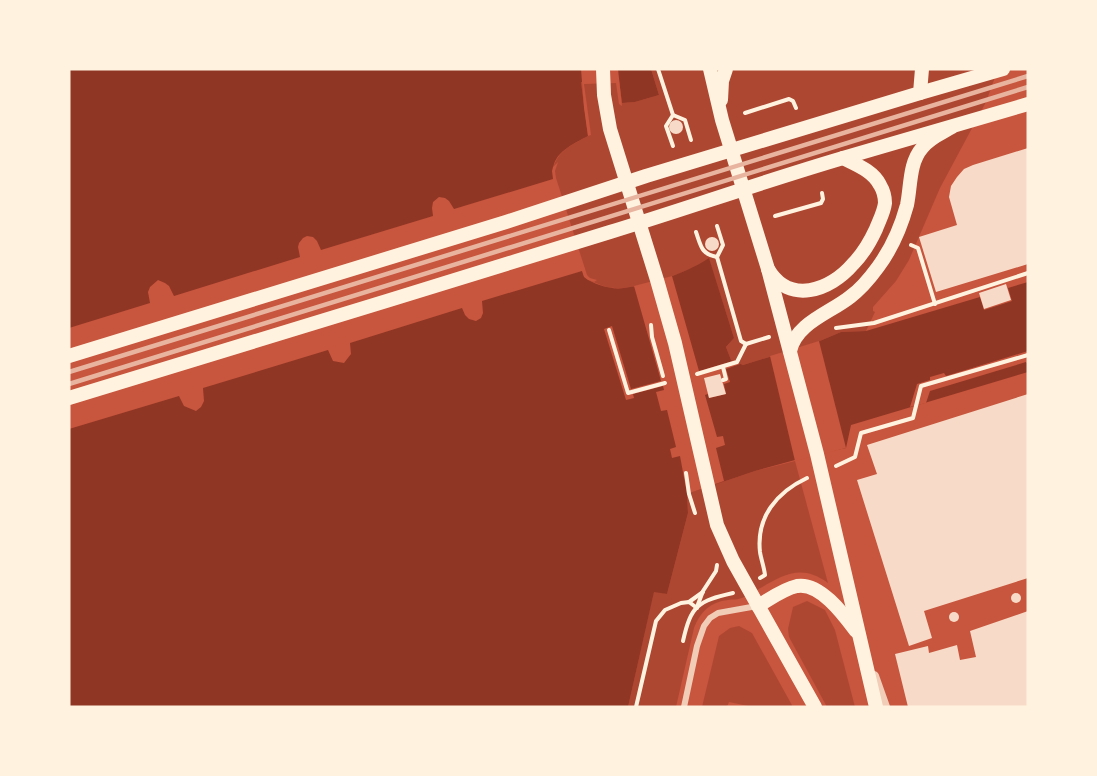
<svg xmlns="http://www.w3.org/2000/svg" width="1097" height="776" font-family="Karla,sans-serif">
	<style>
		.green { fill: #ae4732 }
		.water { fill: #8f3625 }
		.pier { fill: #c8553d }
		.building { fill: #f7dbc8 }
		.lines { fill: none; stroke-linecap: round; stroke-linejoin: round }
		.path { stroke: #fff3e0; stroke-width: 4 }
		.minor { stroke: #f1ccb7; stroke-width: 6 }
		.tertiary { stroke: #f1ccb7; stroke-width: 10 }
		.primary { stroke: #fff3e0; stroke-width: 14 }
		.trunk { stroke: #fff3e0; stroke-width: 14 }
		.rail { stroke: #e9b49f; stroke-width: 4.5 }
	</style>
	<rect width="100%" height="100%" fill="#c8553d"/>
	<!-- green -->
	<g class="green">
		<path d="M651,69H998L986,102L940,188L909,260L896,281L873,307V311L875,312L866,331L841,332L815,343L743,365L731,360L726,347L734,338L709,259C689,272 638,290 615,288C605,288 597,283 588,280L552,171C558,150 570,146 588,136L581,81L619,80L622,103L635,102L659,95Z"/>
		<path d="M795,461L828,583C794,558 773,584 742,598C737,600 733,599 728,600C710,602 700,612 694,628L676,707H628L654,591L667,594L688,513L687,494L755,471Z"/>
		<polygon points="807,601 825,610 835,630 855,707 827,707 789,637 788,629 793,607"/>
		<polygon points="739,626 752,633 793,707 753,707 729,702 727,707 702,707 719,636 730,628"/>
	</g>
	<!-- water -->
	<path class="water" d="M69,69H651L659,95L635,102L622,103L619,80L581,82L588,136C571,145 548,155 554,178L584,276C592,285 613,290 624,288C650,285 687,273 709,258L734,338L726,347L731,360L743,365L815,343L841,332L866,331L980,297L984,310L1012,301L1008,288L1028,282V372L851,425L846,448L817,454L755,471L687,494L688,513L667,594L654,592L628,707H69Z"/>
	<!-- pier -->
	<g class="pier">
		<polygon points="581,69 618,69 622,106 619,104 616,83 584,84 591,135 588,136 584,108"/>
		<polygon points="558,162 555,171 556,178 587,275 590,278 597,280 594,282 588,280 584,277 582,271 482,301 483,313 481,318 476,321 469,319 465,315 462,308 350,343 351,354 344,363 333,361 328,350 203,388 204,401 201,407 196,411 184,406 179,396 69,429 69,328 150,303 148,292 150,287 158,280 165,283 169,286 174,296 300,257 298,247 299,243 303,238 307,236 313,237 317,241 321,250 433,216 432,208 433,202 439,197 445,198 449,201 454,209 553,179 552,171 553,167"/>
		<polygon points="672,276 699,371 733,361 740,364 726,369 730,382 724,384 726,394 709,398 708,394 705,395 717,437 723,436 725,445 716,448 724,481 687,494 680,456 672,458 670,449 676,447 667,410 661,411 656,392 664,390 663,386 633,394 634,398 626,400 604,329 612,326 631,389 661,381 634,286"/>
		<polygon points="819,341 846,448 795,461 770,356"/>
		<polygon points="1028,351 1028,365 1026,362 930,391 926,403 910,407 917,384 930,380 930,377 944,373 946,376"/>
	</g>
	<!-- building -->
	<g class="building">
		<circle cx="676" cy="127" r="7"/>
		<polygon points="1028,148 1028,264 936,292 919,237 957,225 949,197 951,186 957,177 964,169 973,165"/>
		<circle cx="712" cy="244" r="7"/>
		<polygon points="1006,284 1011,300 984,309 979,293"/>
		<polygon points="720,374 726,394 709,398 704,378"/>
		<polygon points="1028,394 1028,578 924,611 932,638 909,646 857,480 877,474 867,445"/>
		<circle cx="1016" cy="598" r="5"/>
		<polygon points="1028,611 1028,707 908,707 895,654 928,646 929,653 957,645 960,660 976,657 970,631"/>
		<circle cx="954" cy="617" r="5"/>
	</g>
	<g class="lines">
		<!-- path -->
		<g class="path">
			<polyline points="658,69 673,115 685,120 691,140"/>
			<polyline points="745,113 789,99 793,101 796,108"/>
			<polyline points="673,146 666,126 673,115"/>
			<polyline points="775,216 821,203 823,199 822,193"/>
			<polyline points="717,226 723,245 717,257 741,341 746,344 769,337"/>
			<path d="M696,232C701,246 701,254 717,257"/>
			<polyline points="911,245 918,248 935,304"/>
			<polyline points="651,325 652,337 663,376"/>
			<polyline points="836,328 874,323 1028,273"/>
			<polyline points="609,330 628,393 665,383"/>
			<polyline points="697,374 737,362 746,344"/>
			<polyline points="723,380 726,379 723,367"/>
			<polyline points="836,466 855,457 861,433 913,418 921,386 1028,355"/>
			<polyline points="686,473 689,494 695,513"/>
			<path d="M760,578L765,575C764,567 761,559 760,552C756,517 777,492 807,478"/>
			<polyline points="689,602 703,592"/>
			<polyline points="697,607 703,591 716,571 717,565"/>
			<path d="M683,641C691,605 698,601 733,593"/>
			<polyline points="636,707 656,621 665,610 681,603 689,602 697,608"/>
		</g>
		<!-- minor -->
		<polyline class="minor" points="684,707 697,646 704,626 710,618 718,613 757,606"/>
		<!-- tertiary -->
		<polyline class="tertiary" points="874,676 885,707"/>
		<!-- primary -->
		<g class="primary">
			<polyline points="603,69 604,95 610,129 657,280 675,343 717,525 733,561 815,707"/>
			<polyline points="920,93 1003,69"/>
			<polyline points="843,158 1028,104"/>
			<polyline points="768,269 817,454 876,707"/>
			<path d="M790,351C796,323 830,313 850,297C861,289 870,278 878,267C892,248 901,227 907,205C911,186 909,163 922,148C929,138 942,133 952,127"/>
			<path d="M758,606C770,599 783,589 797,586C820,582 844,615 856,631"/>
		</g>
		<!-- trunk -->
		<g class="trunk">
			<polyline points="721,100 722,81 726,69"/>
			<polyline points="69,356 506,222 646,176 920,93 922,69"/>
			<path d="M69,398C249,343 430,288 610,232C688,208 765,181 843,158C857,165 873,171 880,185C883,190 885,197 885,203C884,212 879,221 876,229C870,242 863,254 853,264C830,291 789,305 768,269L722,120L710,69"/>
		</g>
		<!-- rail -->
		<g class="rail">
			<polyline points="69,372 1028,76"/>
			<polyline points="69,384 1028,87"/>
		</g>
	</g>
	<!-- border -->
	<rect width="1097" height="776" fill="none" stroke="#fff3e0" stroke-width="141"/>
</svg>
